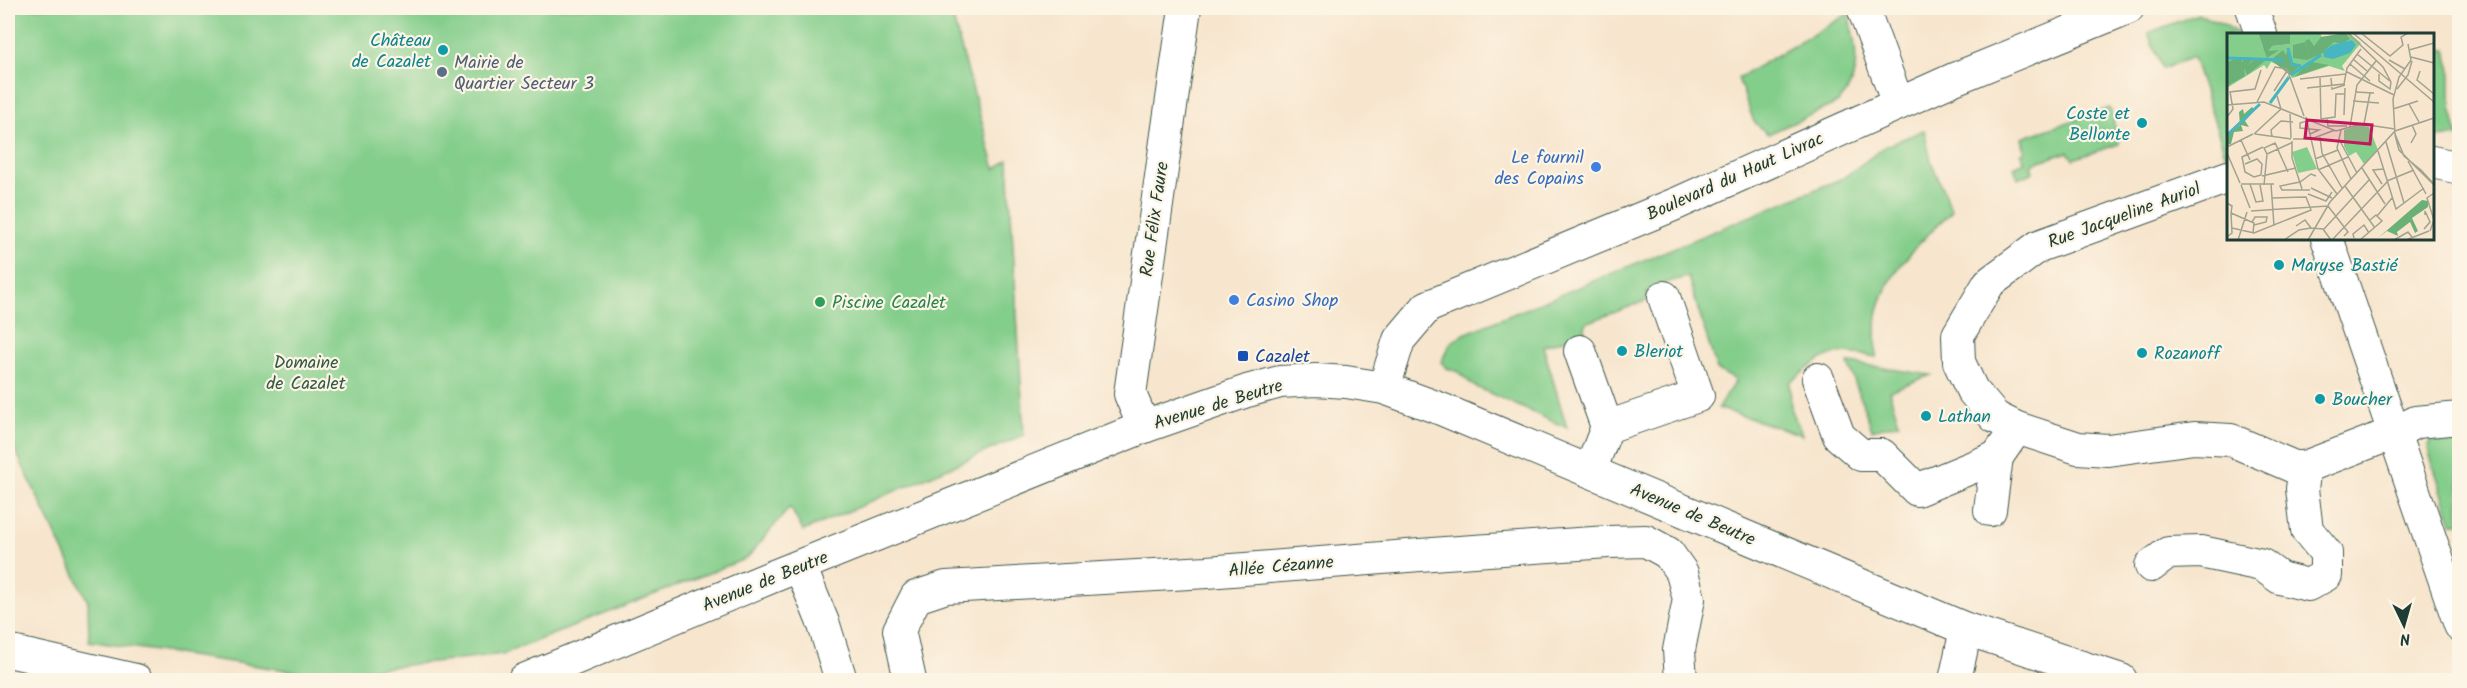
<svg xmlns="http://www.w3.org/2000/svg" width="2467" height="688" font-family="Kalam,sans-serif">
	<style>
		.green { fill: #84ce8b; stroke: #528660; stroke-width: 1.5 }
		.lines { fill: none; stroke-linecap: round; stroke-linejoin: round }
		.minor-casing { stroke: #3f564b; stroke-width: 34 }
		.minor { stroke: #fff; stroke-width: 32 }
		.culture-dot { fill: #0f9aa8; stroke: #fcf5e5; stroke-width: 2 }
		.service-dot { fill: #5c6f8a; stroke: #fcf5e5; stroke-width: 2 }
		.shop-dot { fill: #3f7fe0; stroke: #fcf5e5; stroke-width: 2 }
		.leisure-dot { fill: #2e9e5b; stroke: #fcf5e5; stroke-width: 2 }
		.transit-dot { fill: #1a4fb4; stroke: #fcf5e5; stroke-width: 2 }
		.labels { text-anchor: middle; stroke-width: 4.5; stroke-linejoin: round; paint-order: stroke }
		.culture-label { font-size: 18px; fill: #0d838f; stroke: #fcf5e5; text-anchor: start }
		.service-label { font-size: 18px; fill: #4e5e75; stroke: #fcf5e5; text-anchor: start }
		.shop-label { font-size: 18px; fill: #366cbe; stroke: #fcf5e5; text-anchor: end }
		.street-label { font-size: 18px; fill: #1f3d34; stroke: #fcf5e5 }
		.leisure-label { font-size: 18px; fill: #27864d; stroke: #fcf5e5; text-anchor: start }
		.transit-label { font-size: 18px; fill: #164399; stroke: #fcf5e5; text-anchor: start }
		.park-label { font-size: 18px; fill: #335a45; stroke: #fcf5e5 }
		.inset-river { fill: none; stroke: #47b5c2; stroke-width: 3 }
		.inset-road { fill: none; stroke: #a1a290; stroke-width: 1.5 }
		.view { fill: #c2185b; fill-opacity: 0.15; stroke: #c2185b; stroke-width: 3 }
		.inset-edge { fill: none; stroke: #1f3d34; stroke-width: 3 }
	</style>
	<rect width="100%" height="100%" fill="#fcf5e5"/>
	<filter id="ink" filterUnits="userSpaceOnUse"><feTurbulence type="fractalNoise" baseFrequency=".0167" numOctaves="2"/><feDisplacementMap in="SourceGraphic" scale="12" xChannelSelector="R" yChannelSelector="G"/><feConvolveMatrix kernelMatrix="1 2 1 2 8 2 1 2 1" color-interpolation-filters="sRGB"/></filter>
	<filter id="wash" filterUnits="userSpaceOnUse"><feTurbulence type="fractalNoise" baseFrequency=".008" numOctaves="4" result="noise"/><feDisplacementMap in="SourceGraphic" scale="24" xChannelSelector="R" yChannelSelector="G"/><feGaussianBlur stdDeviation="1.35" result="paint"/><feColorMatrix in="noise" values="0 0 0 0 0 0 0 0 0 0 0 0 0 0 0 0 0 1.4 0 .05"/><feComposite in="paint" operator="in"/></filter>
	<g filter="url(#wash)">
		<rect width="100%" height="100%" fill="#f7e5cd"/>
		<!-- green -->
		<g class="green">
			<polygon points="8,8 950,8 995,169 1008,160 1024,435 803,531 790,507 747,558 503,654 319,675 89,641 88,602 8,435"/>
			<path d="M1848,14C1857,45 1863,79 1837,103L1768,134L1754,122L1738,78Z"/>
			<polygon points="2198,14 2225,25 2239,34 2228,34 2228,159 2227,159 2193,57 2162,69 2148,33"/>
			<polygon points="2435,49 2447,49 2451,71 2451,107 2458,136 2437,138 2433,122 2433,57 2438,56"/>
			<polygon points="2110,108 2119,144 2073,159 2068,152 2034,163 2031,165 2033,172 2018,179 2014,167 2025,162 2021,154 2025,151 2022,138"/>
			<path d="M1924,130L1931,161L1952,211C1922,240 1886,272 1877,315C1875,328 1877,343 1876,357C1827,348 1828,354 1790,382L1791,408L1802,435L1718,408L1736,380L1717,370L1688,277L1659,284L1646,292L1648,300L1586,323L1584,334L1543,346L1567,428L1474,386L1458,372L1447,368L1441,362L1451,343L1462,335L1843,178L1886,146Z"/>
			<polygon points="1848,363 1858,364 1931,375 1889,391 1899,423 1872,430"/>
			<polygon points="2439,439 2440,443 2459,442 2459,523 2452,523 2430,456 2428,448 2431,442"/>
		</g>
	</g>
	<g filter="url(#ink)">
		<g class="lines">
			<defs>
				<g id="minor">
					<polyline points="1863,8 1898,104"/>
					<polyline points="2252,8 2261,34"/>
					<polyline points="2432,162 2460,168"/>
					<polyline points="2228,177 2039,246 1989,283 1958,335 1959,362 1972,390 1995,417 2017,428 2078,448 2108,450 2194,438 2231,440 2294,467 2305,467 2394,433 2416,422 2460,418"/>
					<polyline points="2327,238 2460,625"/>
					<polyline points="1580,351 1607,427 1590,471"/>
					<polyline points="1818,379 1839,436 1861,455 1882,455 1917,490 1997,457 2017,428"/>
					<polyline points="1384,388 1399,340 1427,307 1678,203 1954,79 2128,8"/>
					<polyline points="1144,427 1130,394 1185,8"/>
					<polyline points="1607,427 1698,396 1664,297"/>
					<polyline points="1990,510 1997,457"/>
					<polyline points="800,566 824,625 841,680"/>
					<polyline points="2151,566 2168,553 2201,552 2262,565 2280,578 2308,585 2326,575 2326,553 2307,530 2302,489 2305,467"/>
					<polyline points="8,651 136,680"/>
					<polyline points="524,680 769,578 1144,427 1247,391 1280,382 1316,380 1346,382 1384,388 1441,409 1966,629 2121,680"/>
					<polyline points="910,680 899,630 916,597 946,587 1207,572 1445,553 1608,542 1646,541 1668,553 1682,573 1689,599 1679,650 1681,680"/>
					<polyline points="1955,680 1966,629"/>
				</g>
			</defs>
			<!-- minor casing -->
			<use href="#minor" class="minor-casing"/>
			<!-- minor -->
			<use href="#minor" class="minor"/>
		</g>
	</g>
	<!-- markers -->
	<g class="culture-dot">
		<circle cx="443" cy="50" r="6"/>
		<circle cx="2142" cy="123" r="6"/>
		<circle cx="2279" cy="265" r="6"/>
		<circle cx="1622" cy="351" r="6"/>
		<circle cx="2142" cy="353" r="6"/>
		<circle cx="2320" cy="399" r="6"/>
		<circle cx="1926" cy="416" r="6"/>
	</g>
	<circle class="service-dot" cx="442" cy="72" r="6"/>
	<g class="shop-dot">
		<circle cx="1596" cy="167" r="6"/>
		<circle cx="1234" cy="300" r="6"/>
	</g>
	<circle class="leisure-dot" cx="820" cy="302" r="6"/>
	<rect class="transit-dot" x="1237" y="350" width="12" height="12" rx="3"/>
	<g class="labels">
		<!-- culture labels -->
		<g class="culture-label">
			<text x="431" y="46" text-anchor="end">Château<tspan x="431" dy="21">de Cazalet</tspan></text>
			<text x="2130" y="119" text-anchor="end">Coste et<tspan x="2130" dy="21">Bellonte</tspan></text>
			<text x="2291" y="271">Maryse Bastié</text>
			<text x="1634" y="357">Bleriot</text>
			<text x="2154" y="359">Rozanoff</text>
			<text x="2332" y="405">Boucher</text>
			<text x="1938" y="422">Lathan</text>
		</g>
		<!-- service labels -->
		<g class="service-label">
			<text x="454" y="68">Mairie de<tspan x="454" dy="21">Quartier Secteur 3</tspan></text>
		</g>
		<!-- shop labels -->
		<g class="shop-label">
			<text x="1584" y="163">Le fournil<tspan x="1584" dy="21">des Copains</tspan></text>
			<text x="1246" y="306" text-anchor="start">Casino Shop</text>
		</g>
		<!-- street labels -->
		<g class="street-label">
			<text transform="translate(1735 176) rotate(-24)" y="6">Boulevard du Haut Livrac</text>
			<text transform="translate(2124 215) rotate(-20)" y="6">Rue Jacqueline Auriol</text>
			<text transform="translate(1154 219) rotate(-82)" y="6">Rue Félix Faure</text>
			<text transform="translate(1218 404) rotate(-17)" y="6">Avenue de Beutre</text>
			<text transform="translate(1693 514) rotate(23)" y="6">Avenue de Beutre</text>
			<text transform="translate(1281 566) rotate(-5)" y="6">Allée Cézanne</text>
			<text transform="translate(765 581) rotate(-22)" y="6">Avenue de Beutre</text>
		</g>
		<!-- leisure labels -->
		<g class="leisure-label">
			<text x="832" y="308">Piscine Cazalet</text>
		</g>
		<!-- transit labels -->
		<g class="transit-label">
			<text x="1255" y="362">Cazalet</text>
		</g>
		<!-- park labels -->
		<g class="park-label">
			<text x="306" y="368">Domaine<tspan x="306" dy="21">de Cazalet</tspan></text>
		</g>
	</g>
	<!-- overview -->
	<g transform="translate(2227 33)">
		<rect width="207" height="207" fill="#f7e5cd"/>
		<path d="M0,0H31L36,14L63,11V0H93L95,4L122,0L134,10L115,33L118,38L102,33L65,45L60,36L44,29L40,36L37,32L0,55ZM132,92L142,94L151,117L137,131L129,119L122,123L117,113V97ZM80,114L90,136L71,140L65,119Z" fill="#84ce8b"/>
		<path d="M31,0H63V11L45,13L41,18L52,17L40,25ZM118,0L123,6L114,11L107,9L94,21L80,27L66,25V12L78,9L83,21L78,8L82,6L87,13L94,4ZM61,15L64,31L72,34L63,42L44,27L56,17L59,22ZM14,24L16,30V24L27,25L20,33L28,26L38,28L20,42L17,35L18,43L0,53V29ZM81,30L85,29L102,32L67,44ZM25,74L28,77L18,88L22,94L14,92L16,98L7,99L4,111L0,112V102L13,92L12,79L16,76L17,81ZM195,167L201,168V174L185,185L191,198L188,200L183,189L170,199L171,203L160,198L151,205Z" fill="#6bb177"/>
		<path d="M125,7L129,12L123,20L106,26L97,24L96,19L105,12Z" fill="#47b5c2"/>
		<path class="inset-river" d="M61,15L65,31L74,33M0,25L57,27M64,42L94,22M43,70L62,44M0,102L33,71"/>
		<path class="inset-road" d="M121,0L156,34L164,49M126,0L207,69M134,0L163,23L176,12L174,4L181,0M181,11L184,27L172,44L166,66L168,101L177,123L195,138M182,17L207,10M130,21L164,49M184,24L207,30M126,26L140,38M162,27L178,36M123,31L143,48M193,38L190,47L207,61M120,39L167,62M152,41V48L163,56L164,49M93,44L94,86M104,45L105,56L118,52M73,46L119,41M80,55L117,51L120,35L134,16M170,56L181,42L185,28M47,58L60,38M128,59L147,60M126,68L152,70M30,69L48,34L60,36L77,83M182,71L192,89M0,72L37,69L109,98L134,91L168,96M166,76L191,68M63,79L64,105M117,82L118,55M0,84L6,76L3,59L28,56L34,37M79,84L91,136L110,161M94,86L108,84L109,61H117M100,86L101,93H120M80,88L73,90V95L92,97L83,101M137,91L143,60M123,94L130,52L149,28M114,97L110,115L124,146M27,101L54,76L50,63M28,101L64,106M168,102L172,117L207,152M45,104L44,97L54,88L66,89M93,104L95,120L115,155M66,106H84L108,97M14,107L23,127M65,108V125L75,156M113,108L130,140M159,109L177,170M184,110L189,101L185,92M0,114L26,101M151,118L169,176L197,155M0,120L13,150M88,126L111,117M181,128L199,161M18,131L30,126L35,131L34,142L27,144L18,139L15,124L36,114M135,135L158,171M193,136L207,151M91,137L121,124M61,139L52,119L51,116L48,110L37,115L40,121L51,116L64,110H65M35,143L69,135M160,148L187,137M14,151H47M23,151L29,169L36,168L33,152M44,151L47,193M155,151L146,137L157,136M14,152L23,175M37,152L40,121M118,153L148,195M84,155L105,165M83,157H55L53,153L73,149L84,141L89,143M81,161L99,168L105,159M0,170L5,173L4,180L27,190L26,200M24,178L101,173L121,199L117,203M150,183L165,165M25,189L28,184H40L39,189L27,192M69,193L78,187L84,195M5,195L27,200L84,177L79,164L45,165M97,196L142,147M197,196L203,189L198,178V182M203,198L207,187L200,165L207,160M0,204L5,200L4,180M127,205L126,201L137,192L142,200M11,207L20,179M57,207L72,197L84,195L96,196L104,207M81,207L103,169L168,98L207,85M105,207L160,149M125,207H133L155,188L149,182L143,187M167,207L181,199L185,204M179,207L202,198"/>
		<path class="view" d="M80,87L145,92L143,111L78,105Z"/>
		<rect width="207" height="207" class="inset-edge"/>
	</g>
	<!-- margin -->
	<rect width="2467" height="688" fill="none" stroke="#fcf5e5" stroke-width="30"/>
	<!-- north arrow -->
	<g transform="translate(2404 625) rotate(175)" stroke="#fcf5e5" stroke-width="4.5" paint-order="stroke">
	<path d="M0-4.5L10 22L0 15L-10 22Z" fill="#1f3d34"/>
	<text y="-9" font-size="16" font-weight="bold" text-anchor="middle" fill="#1f3d34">N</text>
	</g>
</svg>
